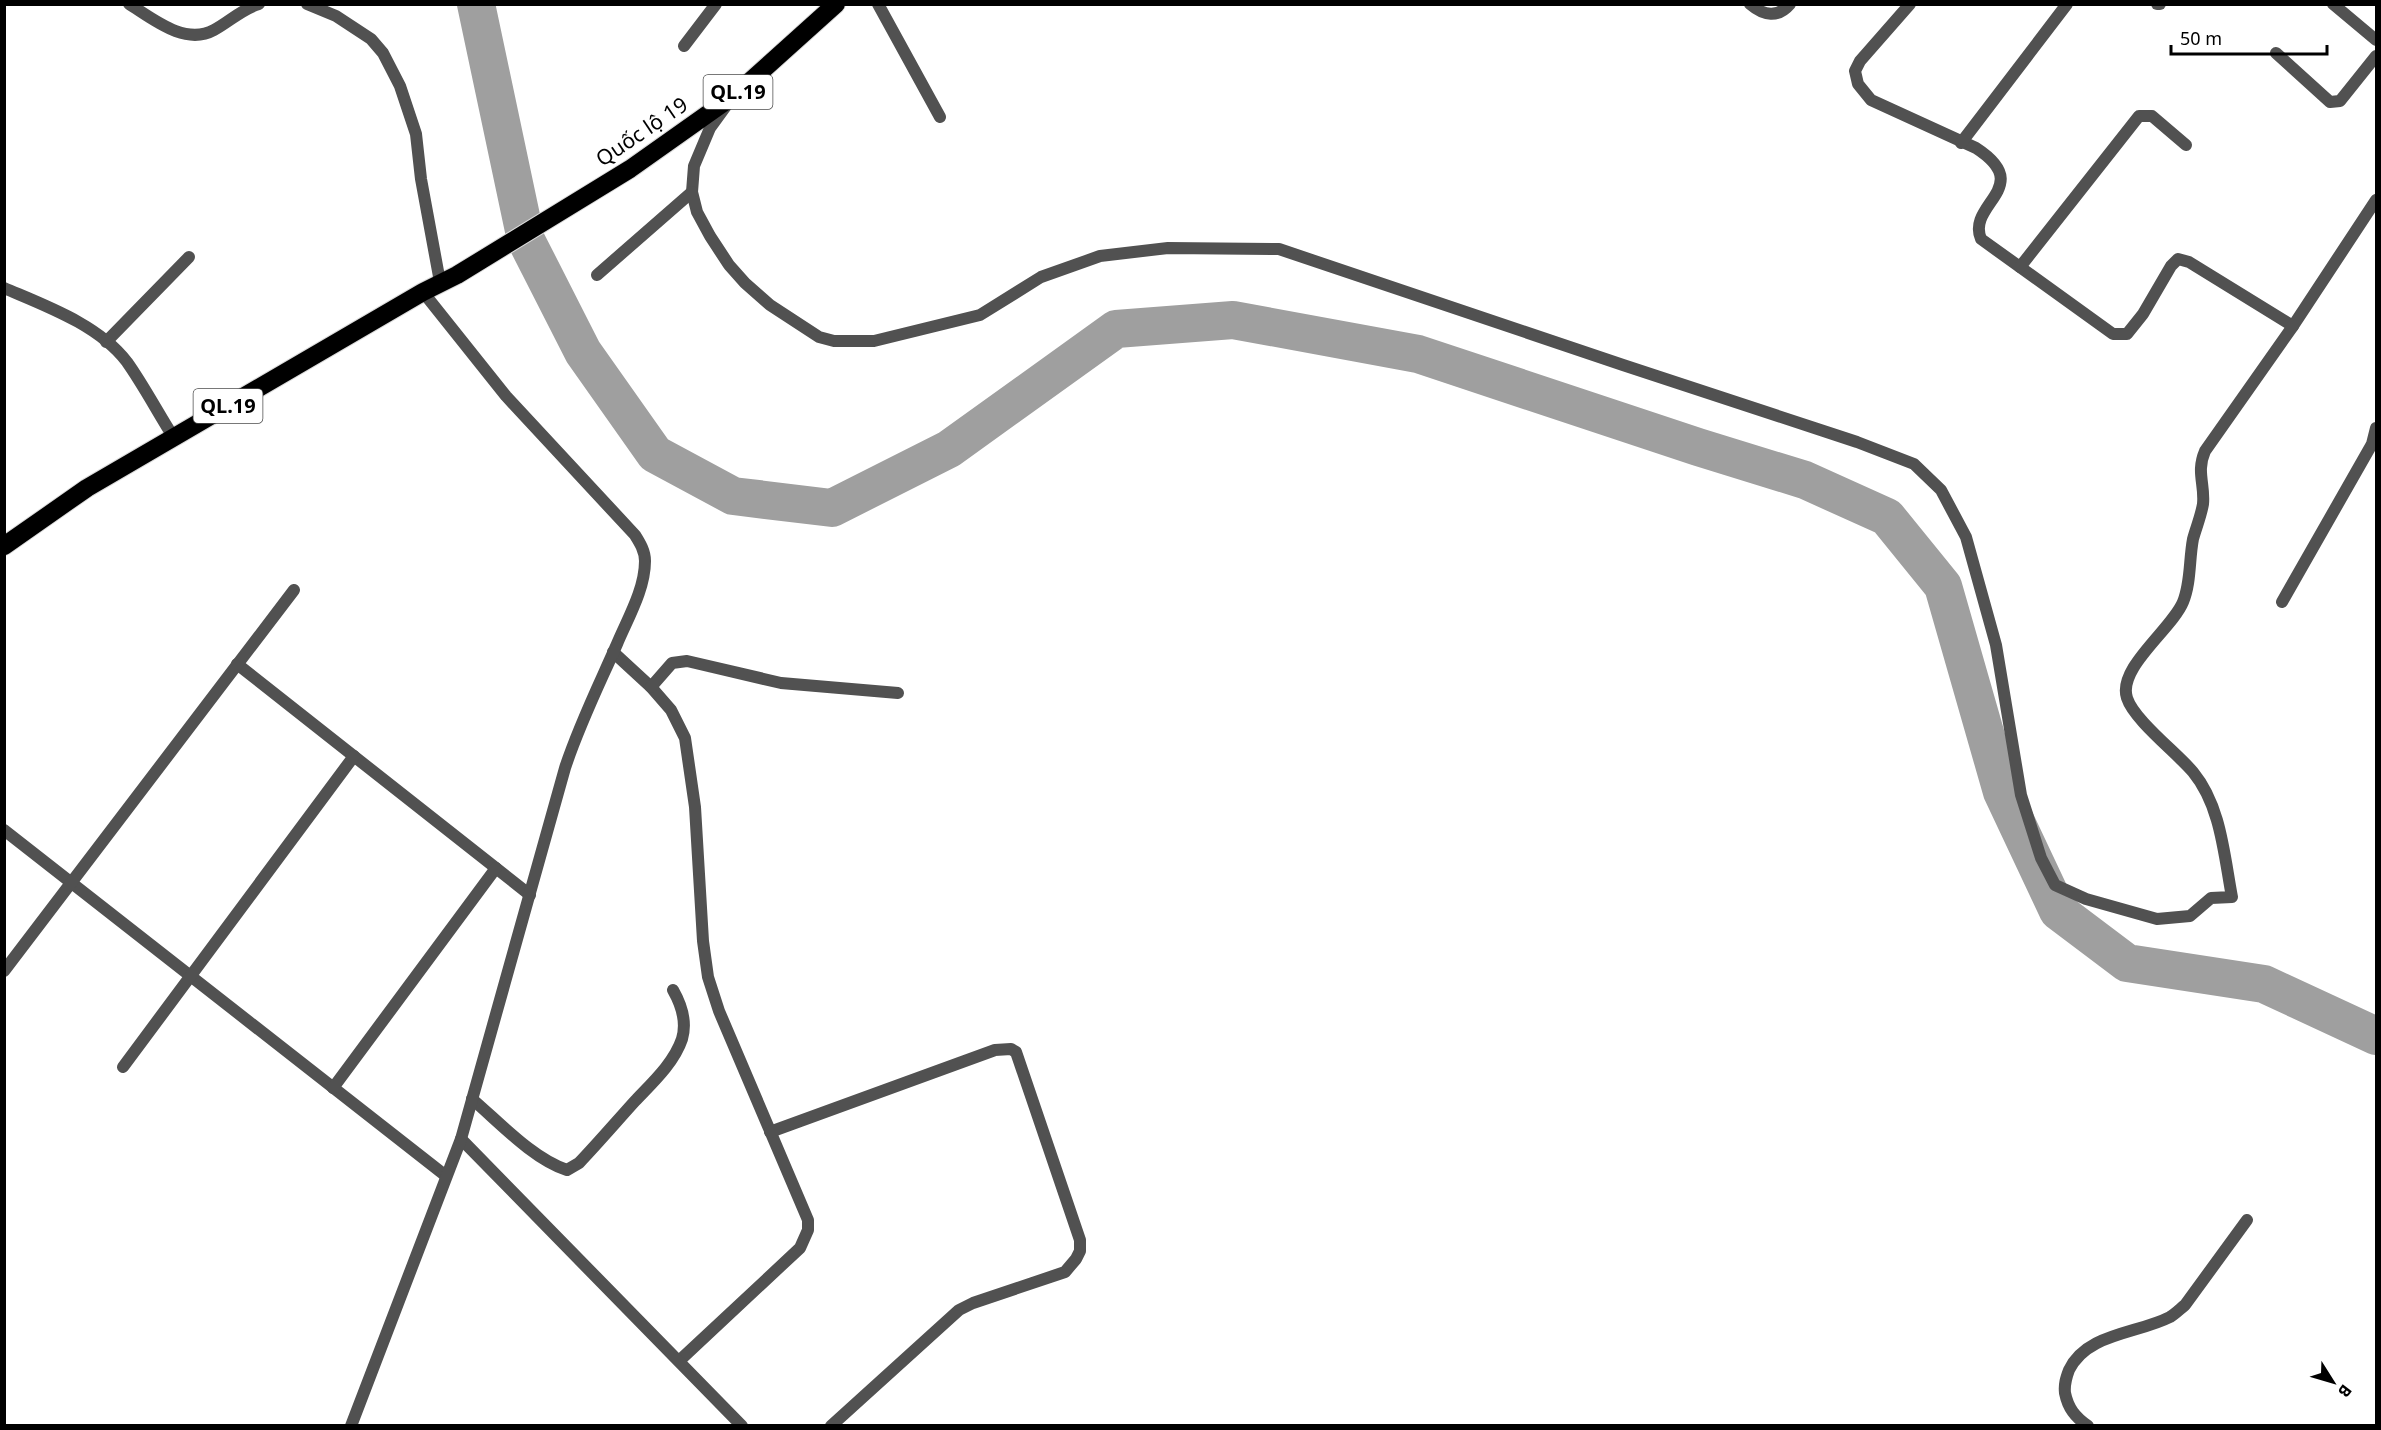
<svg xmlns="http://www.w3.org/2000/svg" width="2381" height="1430" font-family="'Noto Sans',sans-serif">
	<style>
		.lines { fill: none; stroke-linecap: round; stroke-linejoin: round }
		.river { stroke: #9f9f9f; stroke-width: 38 }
		.highway-casing { stroke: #dbdbdb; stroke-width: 20 }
		.lane { stroke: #515151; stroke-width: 12 }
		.street { stroke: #515151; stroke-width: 12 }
		.highway { stroke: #000; stroke-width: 18 }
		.labels { text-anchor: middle; stroke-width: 4.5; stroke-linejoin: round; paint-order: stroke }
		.shield { fill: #fff; stroke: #4c4c4c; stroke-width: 1.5 }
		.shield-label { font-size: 20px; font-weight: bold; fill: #000 }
		.street-label { font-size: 21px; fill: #000; stroke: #fff }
	</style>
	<rect width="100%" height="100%" fill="#fff"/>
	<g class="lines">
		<!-- river -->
		<polyline class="river" points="476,4 526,240 583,352 655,454 733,496 832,508 949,449 1116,329 1233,320 1418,354 1698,447 1805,480 1887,517 1943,586 2002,792 2058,911 2127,963 2264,984 2376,1036"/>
		<defs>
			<polyline id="highway" points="4,546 87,488 423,292 457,275 630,169 736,94 836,4"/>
		</defs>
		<!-- highway casing -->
		<use href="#highway" class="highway-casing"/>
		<!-- lane -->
		<g class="lane">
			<polyline points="878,4 940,117"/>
			<polyline points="684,46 716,4"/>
		</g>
		<!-- street -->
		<g class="street">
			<path d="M129,4C153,19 185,46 214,30C229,22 242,9 259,4"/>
			<polyline points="307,4 336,16 371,39 383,53 400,86 416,134 421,179 440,282"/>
			<path d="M1750,4C1764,16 1778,18 1790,4"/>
			<path d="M1910,4L1860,61L1855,71L1858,84L1871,100L1976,148C2036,187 1966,204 1981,239L2113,334H2127L2143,314L2171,266L2178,259L2189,262L2293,326"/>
			<polyline points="2157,4 2160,4"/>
			<polyline points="2333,4 2376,40"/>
			<polyline points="2276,53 2330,102 2340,101 2376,56"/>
			<path d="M726,106L710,128L694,166L692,192L697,212L710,236L729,265L745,283L770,305L819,337L834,341H874L980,315L1041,277L1100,256L1168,248L1279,249L1623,365L1857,442L1914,464L1941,490L1966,537L1996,645L2021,795L2041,858L2055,885L2086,899L2157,919L2190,916L2211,898L2232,897C2224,855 2221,806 2193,772C2177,753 2134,720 2127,698C2117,668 2172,629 2183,602C2191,583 2189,560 2193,539C2196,528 2201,516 2203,504C2205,484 2196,472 2205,451L2293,326L2376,200"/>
			<polyline points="1961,143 2067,4"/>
			<polyline points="2020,267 2139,116 2152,116 2186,145"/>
			<polyline points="597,275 692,192"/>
			<path d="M4,288C46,306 99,325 127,362C144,386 158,413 174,438"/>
			<polyline points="106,342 189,257"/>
			<polyline points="2282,602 2372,444 2376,428"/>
			<polyline points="613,652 651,687 671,710 685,738 695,807 703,941 708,977 719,1011 808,1220 808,1230 800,1248 679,1361"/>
			<polyline points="237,664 530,895"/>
			<polyline points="651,687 672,663 687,661 781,683 898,693"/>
			<polyline points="4,830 446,1176"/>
			<polyline points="4,971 294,590"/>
			<polyline points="123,1067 354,756"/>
			<polyline points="333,1088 496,868"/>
			<path d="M472,1099C499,1122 533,1159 567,1170L579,1163C598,1143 616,1122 635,1101C652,1083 674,1063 682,1039C687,1022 681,1004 673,990"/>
			<polyline points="770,1132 995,1050 1011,1049 1016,1052 1080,1240 1080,1251 1076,1259 1065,1272 973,1303 959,1310 831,1426"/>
			<polyline points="461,1139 742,1426"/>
			<path d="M351,1426L461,1139L565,768C579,725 599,685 617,644C628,618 645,589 645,561C645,551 640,543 635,535L506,396L423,292"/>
			<path d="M2088,1426C2075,1417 2068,1408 2065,1393C2064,1384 2066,1378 2069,1370C2087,1333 2137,1334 2170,1317C2175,1314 2180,1309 2185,1305L2247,1220"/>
		</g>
		<!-- highway -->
		<use href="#highway" class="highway"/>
	</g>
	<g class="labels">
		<!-- shield labels -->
		<g class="shield">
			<rect x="703.5" y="75" width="69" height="34" rx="4.5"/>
			<rect x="193.5" y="389" width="69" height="34" rx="4.5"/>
		</g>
		<g class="shield-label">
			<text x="738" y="99">QL.19</text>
			<text x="228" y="413">QL.19</text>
		</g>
		<!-- street labels -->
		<g class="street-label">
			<text transform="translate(642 132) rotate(-34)" y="7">Quốc lộ 19</text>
		</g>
	</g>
	<!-- border -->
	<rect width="2381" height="1430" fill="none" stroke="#000000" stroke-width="12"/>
	<!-- north arrow -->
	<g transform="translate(2333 1382) rotate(127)" stroke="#ffffff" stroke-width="4.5" paint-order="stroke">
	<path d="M0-4.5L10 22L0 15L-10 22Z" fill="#000000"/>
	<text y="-9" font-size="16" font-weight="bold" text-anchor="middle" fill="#000000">B</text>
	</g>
	<!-- scale -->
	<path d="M2171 45v9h156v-9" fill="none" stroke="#000000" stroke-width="3"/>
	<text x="2180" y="45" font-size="18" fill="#000000" stroke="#ffffff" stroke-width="4.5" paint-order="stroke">50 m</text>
</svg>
